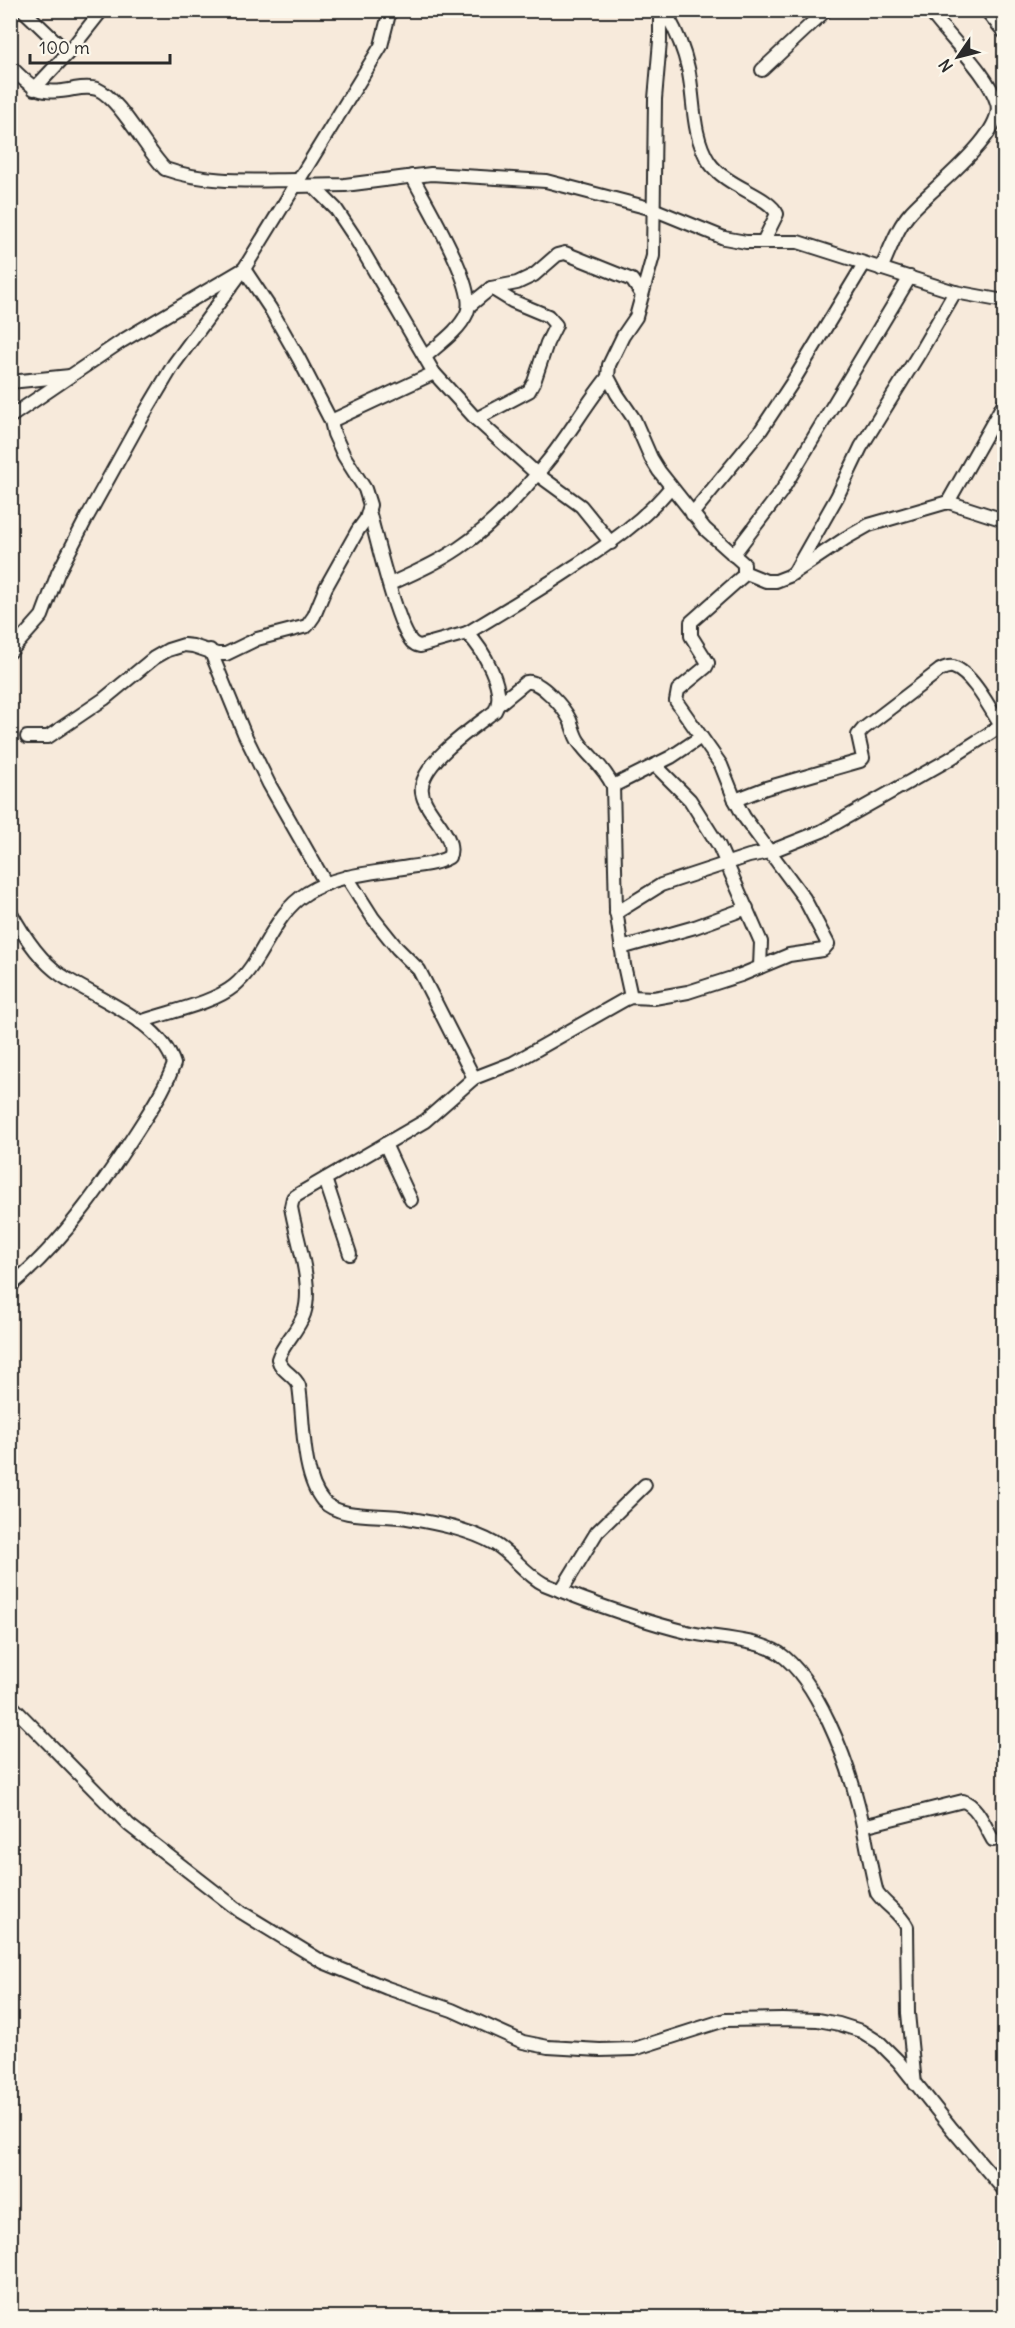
<svg xmlns="http://www.w3.org/2000/svg" width="1015" height="2328" font-family="Delius,sans-serif">
	<style>
		.lines { fill: none; stroke-linecap: round; stroke-linejoin: round }
		.minor-casing { stroke: #2b2b2b; stroke-width: 16 }
		.minor { stroke: #fbf7ec; stroke-width: 12 }
	</style>
	<rect width="100%" height="100%" fill="#f7eadb"/>
	<filter id="ink" filterUnits="userSpaceOnUse"><feTurbulence type="fractalNoise" baseFrequency=".0167" numOctaves="2"/><feDisplacementMap in="SourceGraphic" scale="12" xChannelSelector="R" yChannelSelector="G"/><feConvolveMatrix kernelMatrix="1 2 1 2 8 2 1 2 1" color-interpolation-filters="sRGB"/></filter>
	<g filter="url(#ink)">
		<g class="lines">
			<defs>
				<g id="minor">
					<polyline points="23,10 68,53"/>
					<path d="M660,10V41L655,99L653,256L636,317L623,336L609,365L608,377L617,394L634,419L651,458L659,471L705,529L744,564V575L691,622V636L708,663L706,667L678,690L676,701L721,765L735,800L744,817L804,898L828,944L823,950L789,955L741,975L688,992L654,998L631,997L624,1000L513,1063L474,1078L425,1121L299,1194L293,1198L291,1207C296,1238 314,1284 304,1314C298,1331 282,1345 278,1359C281,1372 294,1374 299,1386C304,1418 301,1475 323,1501C340,1520 383,1513 407,1518C435,1523 469,1529 495,1544C513,1555 525,1574 544,1584C591,1603 641,1621 691,1633C715,1638 760,1640 779,1653C817,1679 847,1760 858,1804C866,1834 869,1864 877,1893C886,1906 900,1912 907,1927L908,2013L915,2084"/>
					<polyline points="986,10 1004,32"/>
					<path d="M668,17C677,33 684,50 688,68C695,99 691,134 709,162C726,187 768,195 777,214L763,242"/>
					<path d="M10,66C33,90 41,96 74,89C80,88 90,87 97,89C120,99 146,150 165,169C207,184 255,180 299,180"/>
					<polyline points="762,70 826,10"/>
					<polyline points="34,89 68,53 102,10"/>
					<path d="M412,176C425,202 478,288 467,313C459,331 439,344 425,357"/>
					<polyline points="295,186 345,185 431,174 546,181 653,209 724,238 746,242 798,242 955,292 1004,301"/>
					<polyline points="313,186 336,209 354,236 434,373 476,419 537,474 581,506 611,543"/>
					<path d="M881,269C890,250 897,227 911,212C930,190 1006,134 997,103C988,73 948,37 929,10"/>
					<polyline points="469,306 491,288 517,283 534,275 557,255 565,253 632,280 642,295"/>
					<polyline points="10,382 70,376"/>
					<polyline points="10,417 122,341 244,269 270,308 299,359 331,421 334,434 344,456 365,489 370,505 366,519 358,530 326,587 314,616 307,626 257,639 226,654 217,654 193,646 184,645 168,650 154,658 104,699 48,737 27,737"/>
					<polyline points="476,419 529,391 534,382 547,343 556,325 548,316 512,301 491,288"/>
					<polyline points="331,421 434,373"/>
					<polyline points="948,502 1004,403"/>
					<polyline points="692,514 761,430 792,383 864,264"/>
					<polyline points="733,555 781,492 910,277"/>
					<polyline points="795,571 837,497 861,447 920,352 955,292"/>
					<polyline points="744,572 766,581 776,581 789,576 846,538 869,525 948,502 1004,520"/>
					<path d="M390,584C414,573 437,563 459,548C492,526 522,493 547,462C569,435 586,404 608,377"/>
					<path d="M467,633C502,612 538,591 572,568C609,544 643,521 671,487"/>
					<polyline points="210,650 244,733 269,784 326,884"/>
					<polyline points="10,652 42,616 58,573 86,519 143,416 174,364 244,269 381,46 390,10"/>
					<path d="M499,704L526,682C540,679 564,708 570,720C573,727 574,735 579,742C591,759 602,764 613,786L616,909L624,965L631,997"/>
					<polyline points="655,765 690,800 719,846 761,942 760,967"/>
					<polyline points="613,786 671,757 701,737"/>
					<path d="M735,800L766,788L860,761L863,758L858,735L863,729L940,670C944,668 948,666 953,667C973,673 993,714 1004,731"/>
					<polyline points="347,877 373,918 397,948 419,970 474,1078"/>
					<path d="M10,911C23,935 39,960 61,975C97,999 160,1020 174,1064C167,1084 157,1100 146,1117C109,1175 64,1243 10,1286"/>
					<polyline points="616,913 661,885 749,856 769,852 822,831 948,760 1001,726"/>
					<polyline points="621,948 695,927 747,908"/>
					<path d="M140,1022C167,1012 212,1004 234,986C264,961 272,914 307,893C337,874 375,873 409,867C422,865 437,864 449,857C459,834 418,809 422,786C426,759 474,727 495,711C507,690 483,649 467,633L420,646C416,645 415,645 412,642C397,627 376,536 369,511"/>
					<polyline points="385,1144 411,1200"/>
					<polyline points="325,1179 350,1254"/>
					<polyline points="561,1591 597,1532 645,1485"/>
					<polyline points="10,1704 129,1825 241,1912 323,1962 387,1988 452,2010 523,2042 548,2047 600,2050 634,2049 725,2020 782,2019 818,2020 839,2024 861,2031 880,2043 898,2061 952,2129 1004,2190"/>
					<path d="M863,1826L963,1801C978,1806 985,1827 993,1840"/>
				</g>
			</defs>
			<!-- minor casing -->
			<use href="#minor" class="minor-casing"/>
			<!-- minor -->
			<use href="#minor" class="minor"/>
		</g>
	</g>
	<!-- margin -->
	<rect width="1015" height="2328" fill="none" stroke="#fbf7ec" stroke-width="36"/>
	<rect x="18" y="18" width="979" height="2292" fill="none" stroke="#2b2b2b" stroke-width="2" filter="url(#ink)"/>
	<!-- north arrow -->
	<g transform="translate(958 57) rotate(235)" stroke="#fbf7ec" stroke-width="4.5" paint-order="stroke">
	<path d="M0-4.5L10 22L0 15L-10 22Z" fill="#2b2b2b"/>
	<text y="-9" font-size="16" font-weight="bold" text-anchor="middle" fill="#2b2b2b">N</text>
	</g>
	<!-- scale -->
	<path d="M30 54v9h140v-9" fill="none" stroke="#2b2b2b" stroke-width="3"/>
	<text x="39" y="54" font-size="18" fill="#2b2b2b" stroke="#fbf7ec" stroke-width="4.5" paint-order="stroke">100 m</text>
</svg>
